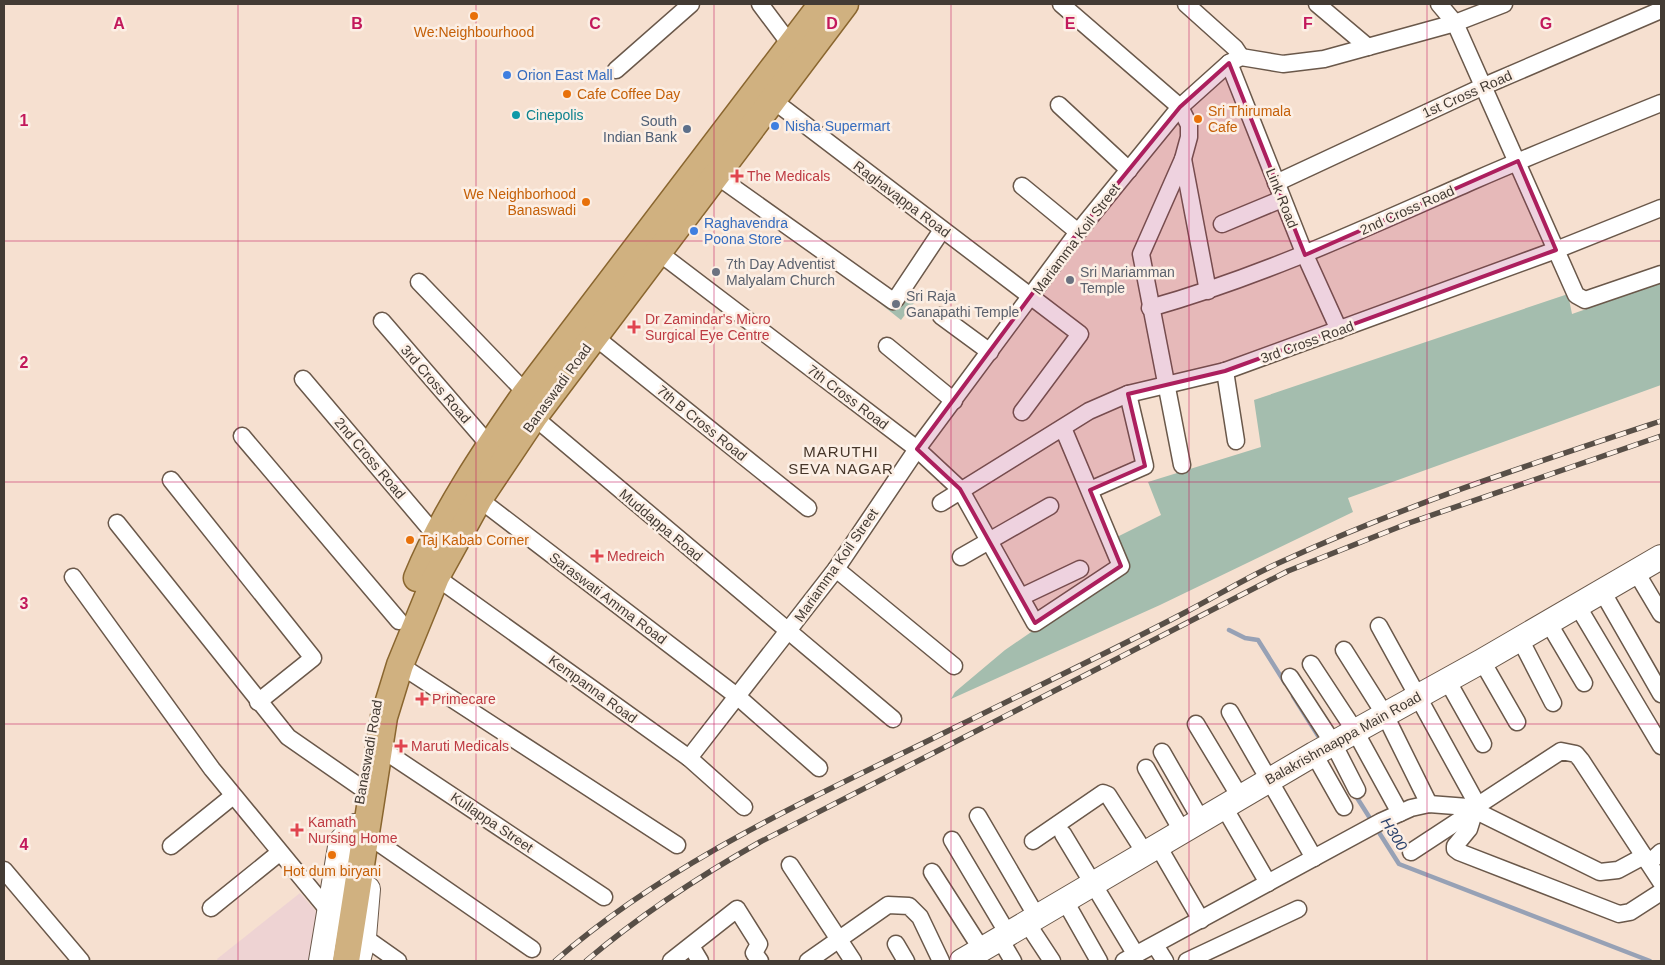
<svg xmlns="http://www.w3.org/2000/svg" width="1665" height="965" font-family="Arial,sans-serif">
	<style>
		.commercial { fill: #eed3d3 }
		.green { fill: #a4bdae }
		.lines { fill: none; stroke-linecap: round; stroke-linejoin: round }
		.stream { stroke: #97a1b5; stroke-width: 4.5 }
		.street-casing { stroke: #6a584a; stroke-width: 19 }
		.secondary-casing { stroke: #6a584a; stroke-width: 26 }
		.primary-casing { stroke: #8a662f; stroke-width: 29 }
		.street { stroke: #fff; stroke-width: 16 }
		.secondary { stroke: #fff; stroke-width: 24 }
		.primary { stroke: #d0b180; stroke-width: 26 }
		.rail-casing { stroke: #584f47; stroke-width: 5.5 }
		.rail { stroke: #fcefe5; stroke-width: 4; stroke-dasharray: 11; stroke-linecap: butt }
		.marked { fill: #ac1f5e; fill-opacity: 0.2; stroke: #ac1f5e; stroke-width: 4; stroke-linejoin: round }
		.grid { fill: none; stroke: #c2185b; stroke-width: 1; stroke-opacity: 0.55 }
		.food-dot { fill: #e8710a; stroke: #fcefe5; stroke-width: 2 }
		.shop-dot { fill: #3f7fe0; stroke: #fcefe5; stroke-width: 2 }
		.culture-dot { fill: #0f9aa8; stroke: #fcefe5; stroke-width: 2 }
		.service-dot { fill: #5c6f8a; stroke: #fcefe5; stroke-width: 2 }
		.health-dot { fill: #e0444e; stroke: #fcefe5; stroke-width: 2 }
		.worship-dot { fill: #6b7280; stroke: #fcefe5; stroke-width: 2 }
		.labels { text-anchor: middle; stroke-width: 5; stroke-linejoin: round; paint-order: stroke }
		.food-label { font-size: 14px; fill: #c56008; stroke: #fcefe5; text-anchor: start }
		.shop-label { font-size: 14px; fill: #366cbe; stroke: #fcefe5; text-anchor: start }
		.street-label { font-size: 14px; fill: #433b34; stroke: #fcefe5 }
		.culture-label { font-size: 14px; fill: #0d838f; stroke: #fcefe5; text-anchor: start }
		.service-label { font-size: 14px; fill: #4e5e75; stroke: #fcefe5; text-anchor: end }
		.health-label { font-size: 14px; fill: #be3a42; stroke: #fcefe5; text-anchor: start }
		.worship-label { font-size: 14px; fill: #5b616d; stroke: #fcefe5; text-anchor: start }
		.neighbourhood-label { font-size: 15px; letter-spacing: 1px; fill: #463629; stroke: #fcefe5 }
		.water-label { font-size: 15px; font-style: italic; fill: #2b426c; stroke: #fcefe5 }
		.grid-label { font-size: 16px; text-anchor: middle; font-weight: bold; fill: #c2185b; stroke: #fcefe5; stroke-width: 5; stroke-linejoin: round; paint-order: stroke }
	</style>
	<rect width="100%" height="100%" fill="#f6e0d0"/>
	<!-- commercial -->
	<polygon class="commercial" points="300,893 322,918 315,961 218,961 217,959"/>
	<!-- green -->
	<g class="green">
		<polygon points="1661,283 1661,385 1348,498 1353,512 1160,605 951,699 955,692 1005,650 1124,568 1115,538 1161,515 1148,482 1261,447 1254,400 1568,294 1572,314"/>
		<polygon points="902,290 916,300 901,320 877,301 883,294"/>
	</g>
	<g class="lines">
		<!-- stream -->
		<g class="stream">
			<polyline points="1229,630 1245,638 1258,640 1285,683"/>
			<polyline points="1293,696 1322,742"/>
			<polyline points="1354,793 1399,864 1650,961"/>
		</g>
		<defs>
			<g id="street">
				<polyline points="760,4 796,52"/>
				<polyline points="1061,4 1180,107 1189,125 1189,137 1183,159 1141,254 1182,465"/>
				<polyline points="1186,4 1235,48 1241,57"/>
				<polyline points="1317,4 1368,47"/>
				<polyline points="1439,4 1455,23 1576,295 1585,300 1661,274"/>
				<polyline points="1229,63 1305,255 1339,330"/>
				<polyline points="616,70 691,4"/>
				<polyline points="774,101 1080,334 1022,412"/>
				<polyline points="1059,105 1129,170"/>
				<polyline points="1183,159 1208,291"/>
				<polyline points="717,176 893,301 896,299 942,230"/>
				<polyline points="1276,183 1484,86 1661,10"/>
				<polyline points="1022,186 1078,232"/>
				<polyline points="1222,224 1282,199"/>
				<polyline points="658,252 917,449 960,489 1035,623 1121,566 1063,428"/>
				<polyline points="419,282 526,393"/>
				<path d="M1150,308C1263,276 1368,227 1475,180C1537,153 1599,128 1661,103"/>
				<polyline points="941,316 990,352"/>
				<polyline points="382,321 490,446"/>
				<polyline points="595,337 808,508"/>
				<polyline points="887,346 954,401"/>
				<polyline points="1225,371 1236,441"/>
				<polyline points="303,379 437,537"/>
				<polyline points="534,417 893,719"/>
				<polyline points="242,436 399,621"/>
				<polyline points="171,480 313,658 258,702"/>
				<polyline points="1090,490 1145,466 1128,394"/>
				<polyline points="479,499 738,697 819,768"/>
				<polyline points="941,503 1089,411 1128,394 1225,371 1556,250 1661,208"/>
				<polyline points="117,523 288,737 360,787"/>
				<polyline points="961,557 1050,506"/>
				<polyline points="836,569 954,666"/>
				<polyline points="1636,572 1661,614"/>
				<polyline points="73,577 212,769 328,910"/>
				<polyline points="436,577 689,758 744,807"/>
				<polyline points="1602,591 1661,694"/>
				<polyline points="1021,597 1080,569"/>
				<polyline points="1577,605 1661,746"/>
				<polyline points="1548,622 1584,683"/>
				<polyline points="1379,626 1477,804"/>
				<polyline points="1520,639 1553,703"/>
				<polyline points="1344,650 1385,715 1429,804"/>
				<polyline points="1482,661 1517,722"/>
				<polyline points="1311,664 1355,731 1400,813"/>
				<polyline points="400,665 677,845"/>
				<polyline points="1290,677 1333,743 1357,790"/>
				<polyline points="1447,680 1483,744"/>
				<polyline points="1230,712 1314,858"/>
				<polyline points="1196,724 1240,797"/>
				<polyline points="380,748 604,897"/>
				<polyline points="1162,752 1201,820"/>
				<polyline points="1314,754 1344,807"/>
				<polyline points="689,758 836,569 917,449 1078,232 1180,107 1229,63 1241,57 1283,64 1324,59 1455,23 1504,4"/>
				<polyline points="1146,768 1182,831"/>
				<polyline points="1224,807 1268,883"/>
				<polyline points="1468,807 1600,872 1618,870 1644,856"/>
				<polyline points="1475,810 1469,829 1455,846 1455,849 1459,852 1619,914 1630,912 1661,892"/>
				<polyline points="978,816 1037,917"/>
				<polyline points="1063,834 1136,955"/>
				<polyline points="373,839 532,949"/>
				<polyline points="952,840 1008,934"/>
				<polyline points="1033,841 1103,793 1108,795 1145,853"/>
				<polyline points="171,846 233,796"/>
				<polyline points="1158,846 1201,920"/>
				<polyline points="1411,852 1475,810"/>
				<polyline points="1649,863 1661,852"/>
				<polyline points="790,865 853,961"/>
				<polyline points="4,870 81,961"/>
				<polyline points="932,872 982,950"/>
				<polyline points="1065,901 1099,961"/>
				<polyline points="211,908 279,853"/>
				<polyline points="1027,923 1052,961"/>
				<polyline points="364,937 398,961"/>
				<polyline points="1000,939 1013,961"/>
				<polyline points="896,944 906,961"/>
				<polyline points="1155,945 1165,961"/>
				<polyline points="691,946 700,961"/>
				<polyline points="671,961 737,909 759,944 754,953 760,961"/>
				<polyline points="808,961 888,905 909,906 920,917 941,961"/>
				<polyline points="1124,961 1380,822 1411,808 1429,804 1468,807 1483,802 1561,751 1576,754 1581,760 1661,882"/>
				<polyline points="1187,961 1298,909"/>
			</g>
			<g id="secondary">
				<polyline points="321,961 341,841 355,826"/>
				<polyline points="358,961 364,937 368,889"/>
				<polyline points="962,961 1314,754 1482,661 1661,557"/>
			</g>
			<g id="primary">
				<path d="M417,578C443,514 487,449 526,393L822,4"/>
				<polyline points="346,961 384,717 400,665 436,577 479,499 534,417 845,4"/>
			</g>
		</defs>
		<!-- street casing -->
		<use href="#street" class="street-casing"/>
		<!-- secondary casing -->
		<use href="#secondary" class="secondary-casing"/>
		<!-- primary casing -->
		<use href="#primary" class="primary-casing"/>
		<!-- street -->
		<use href="#street" class="street"/>
		<!-- secondary -->
		<use href="#secondary" class="secondary"/>
		<!-- primary -->
		<use href="#primary" class="primary"/>
		<defs>
			<g id="rail">
				<path d="M555,961C674,857 822,794 962,724C1036,687 1111,651 1184,613C1217,596 1249,576 1283,561C1405,505 1534,463 1661,421"/>
				<path d="M586,961C640,915 698,877 760,842L1288,571L1409,523L1661,436"/>
			</g>
		</defs>
		<!-- rail casing -->
		<use href="#rail" class="rail-casing"/>
		<!-- rail -->
		<use href="#rail" class="rail"/>
	</g>
	<!-- marked area -->
	<path class="marked" d="M1229,63L1305,255L1518,161L1556,250L1225,371L1128,394L1145,466L1090,490L1121,566L1035,623L960,489L917,449L1078,232L1180,107Z"/>
	<!-- grid -->
	<path class="grid" d="M238,4V961M476,4V961M714,4V961M951,4V961M1189,4V961M1427,4V961M4,241H1661M4,482H1661M4,724H1661"/>
	<!-- markers -->
	<g class="food-dot">
		<circle cx="474" cy="16" r="5"/>
		<circle cx="567" cy="94" r="5"/>
		<circle cx="1198" cy="119" r="5"/>
		<circle cx="586" cy="202" r="5"/>
		<circle cx="410" cy="540" r="5"/>
		<circle cx="332" cy="855" r="5"/>
	</g>
	<g class="shop-dot">
		<circle cx="507" cy="75" r="5"/>
		<circle cx="775" cy="126" r="5"/>
		<circle cx="694" cy="231" r="5"/>
	</g>
	<circle class="culture-dot" cx="516" cy="115" r="5"/>
	<circle class="service-dot" cx="687" cy="129" r="5"/>
	<g class="health-dot">
		<path d="M734.5 168.5h5v5h5v5h-5v5h-5v-5h-5v-5h5z"/>
		<path d="M631.5 319.5h5v5h5v5h-5v5h-5v-5h-5v-5h5z"/>
		<path d="M594.5 548.5h5v5h5v5h-5v5h-5v-5h-5v-5h5z"/>
		<path d="M419.5 691.5h5v5h5v5h-5v5h-5v-5h-5v-5h5z"/>
		<path d="M398.5 738.5h5v5h5v5h-5v5h-5v-5h-5v-5h5z"/>
		<path d="M294.5 822.5h5v5h5v5h-5v5h-5v-5h-5v-5h5z"/>
	</g>
	<g class="worship-dot">
		<circle cx="716" cy="272" r="5"/>
		<circle cx="1070" cy="280" r="5"/>
		<circle cx="896" cy="304" r="5"/>
	</g>
	<g class="labels">
		<!-- food labels -->
		<g class="food-label">
			<text x="474" y="37" text-anchor="middle">We:Neighbourhood</text>
			<text x="577" y="99">Cafe Coffee Day</text>
			<text x="1208" y="116">Sri Thirumala<tspan x="1208" dy="16">Cafe</tspan></text>
			<text x="576" y="199" text-anchor="end">We Neighborhood<tspan x="576" dy="16">Banaswadi</tspan></text>
			<text x="420" y="545">Taj Kabab Corner</text>
			<text x="332" y="876" text-anchor="middle">Hot dum biryani</text>
		</g>
		<!-- shop labels -->
		<g class="shop-label">
			<text x="517" y="80">Orion East Mall</text>
			<text x="785" y="131">Nisha Supermart</text>
			<text x="704" y="228">Raghavendra<tspan x="704" dy="16">Poona Store</tspan></text>
		</g>
		<!-- street labels -->
		<g class="street-label">
			<text transform="translate(1467 94) rotate(-24)" y="5">1st Cross Road</text>
			<text transform="translate(1282 198) rotate(68)" y="5">Link Road</text>
			<text transform="translate(902 199) rotate(37)" y="5">Raghavappa Road</text>
			<text transform="translate(1407 210) rotate(-24)" y="5">2nd Cross Road</text>
			<text transform="translate(1076 239) rotate(-53)" y="5">Mariamma Koil Street</text>
			<text transform="translate(1307 342) rotate(-20)" y="5">3rd Cross Road</text>
			<text transform="translate(436 384) rotate(49)" y="5">3rd Cross Road</text>
			<text transform="translate(557 388) rotate(-54)" y="5">Banaswadi Road</text>
			<text transform="translate(848 397) rotate(37)" y="5">7th Cross Road</text>
			<text transform="translate(702 423) rotate(39)" y="5">7th B Cross Road</text>
			<text transform="translate(370 458) rotate(50)" y="5">2nd Cross Road</text>
			<text transform="translate(661 525) rotate(40)" y="5">Muddappa Road</text>
			<text transform="translate(836 565) rotate(-55)" y="5">Mariamma Koil Street</text>
			<text transform="translate(608 598) rotate(37)" y="5">Saraswati Amma Road</text>
			<text transform="translate(593 689) rotate(36)" y="5">Kempanna Road</text>
			<text transform="translate(1343 738) rotate(-29)" y="5">Balakrishnaappa Main Road</text>
			<text transform="translate(368 752) rotate(-80)" y="5">Banaswadi Road</text>
			<text transform="translate(492 822) rotate(34)" y="5">Kullappa Street</text>
		</g>
		<!-- culture labels -->
		<g class="culture-label">
			<text x="526" y="120">Cinepolis</text>
		</g>
		<!-- service labels -->
		<g class="service-label">
			<text x="677" y="126">South<tspan x="677" dy="16">Indian Bank</tspan></text>
		</g>
		<!-- health labels -->
		<g class="health-label">
			<text x="747" y="181">The Medicals</text>
			<text x="645" y="324">Dr Zamindar's Micro<tspan x="645" dy="16">Surgical Eye Centre</tspan></text>
			<text x="607" y="561">Medreich</text>
			<text x="432" y="704">Primecare</text>
			<text x="411" y="751">Maruti Medicals</text>
			<text x="308" y="827">Kamath<tspan x="308" dy="16">Nursing Home</tspan></text>
		</g>
		<!-- worship labels -->
		<g class="worship-label">
			<text x="726" y="269">7th Day Adventist<tspan x="726" dy="16">Malyalam Church</tspan></text>
			<text x="1080" y="277">Sri Mariamman<tspan x="1080" dy="16">Temple</tspan></text>
			<text x="906" y="301">Sri Raja<tspan x="906" dy="16">Ganapathi Temple</tspan></text>
		</g>
		<!-- neighbourhood labels -->
		<g class="neighbourhood-label">
			<text x="841" y="457">MARUTHI<tspan x="841" dy="17">SEVA NAGAR</tspan></text>
		</g>
		<!-- water labels -->
		<g class="water-label">
			<text transform="translate(1394 834) rotate(58)" y="5">H300</text>
		</g>
	</g>
	<g class="grid-label">
		<text x="119" y="29">A</text>
		<text x="357" y="29">B</text>
		<text x="595" y="29">C</text>
		<text x="832" y="29">D</text>
		<text x="1070" y="29">E</text>
		<text x="1308" y="29">F</text>
		<text x="1546" y="29">G</text>
		<text x="24" y="126">1</text>
		<text x="24" y="368">2</text>
		<text x="24" y="609">3</text>
		<text x="24" y="850">4</text>
	</g>
	<!-- border -->
	<rect width="1665" height="965" fill="none" stroke="#433b34" stroke-width="10"/>
</svg>
